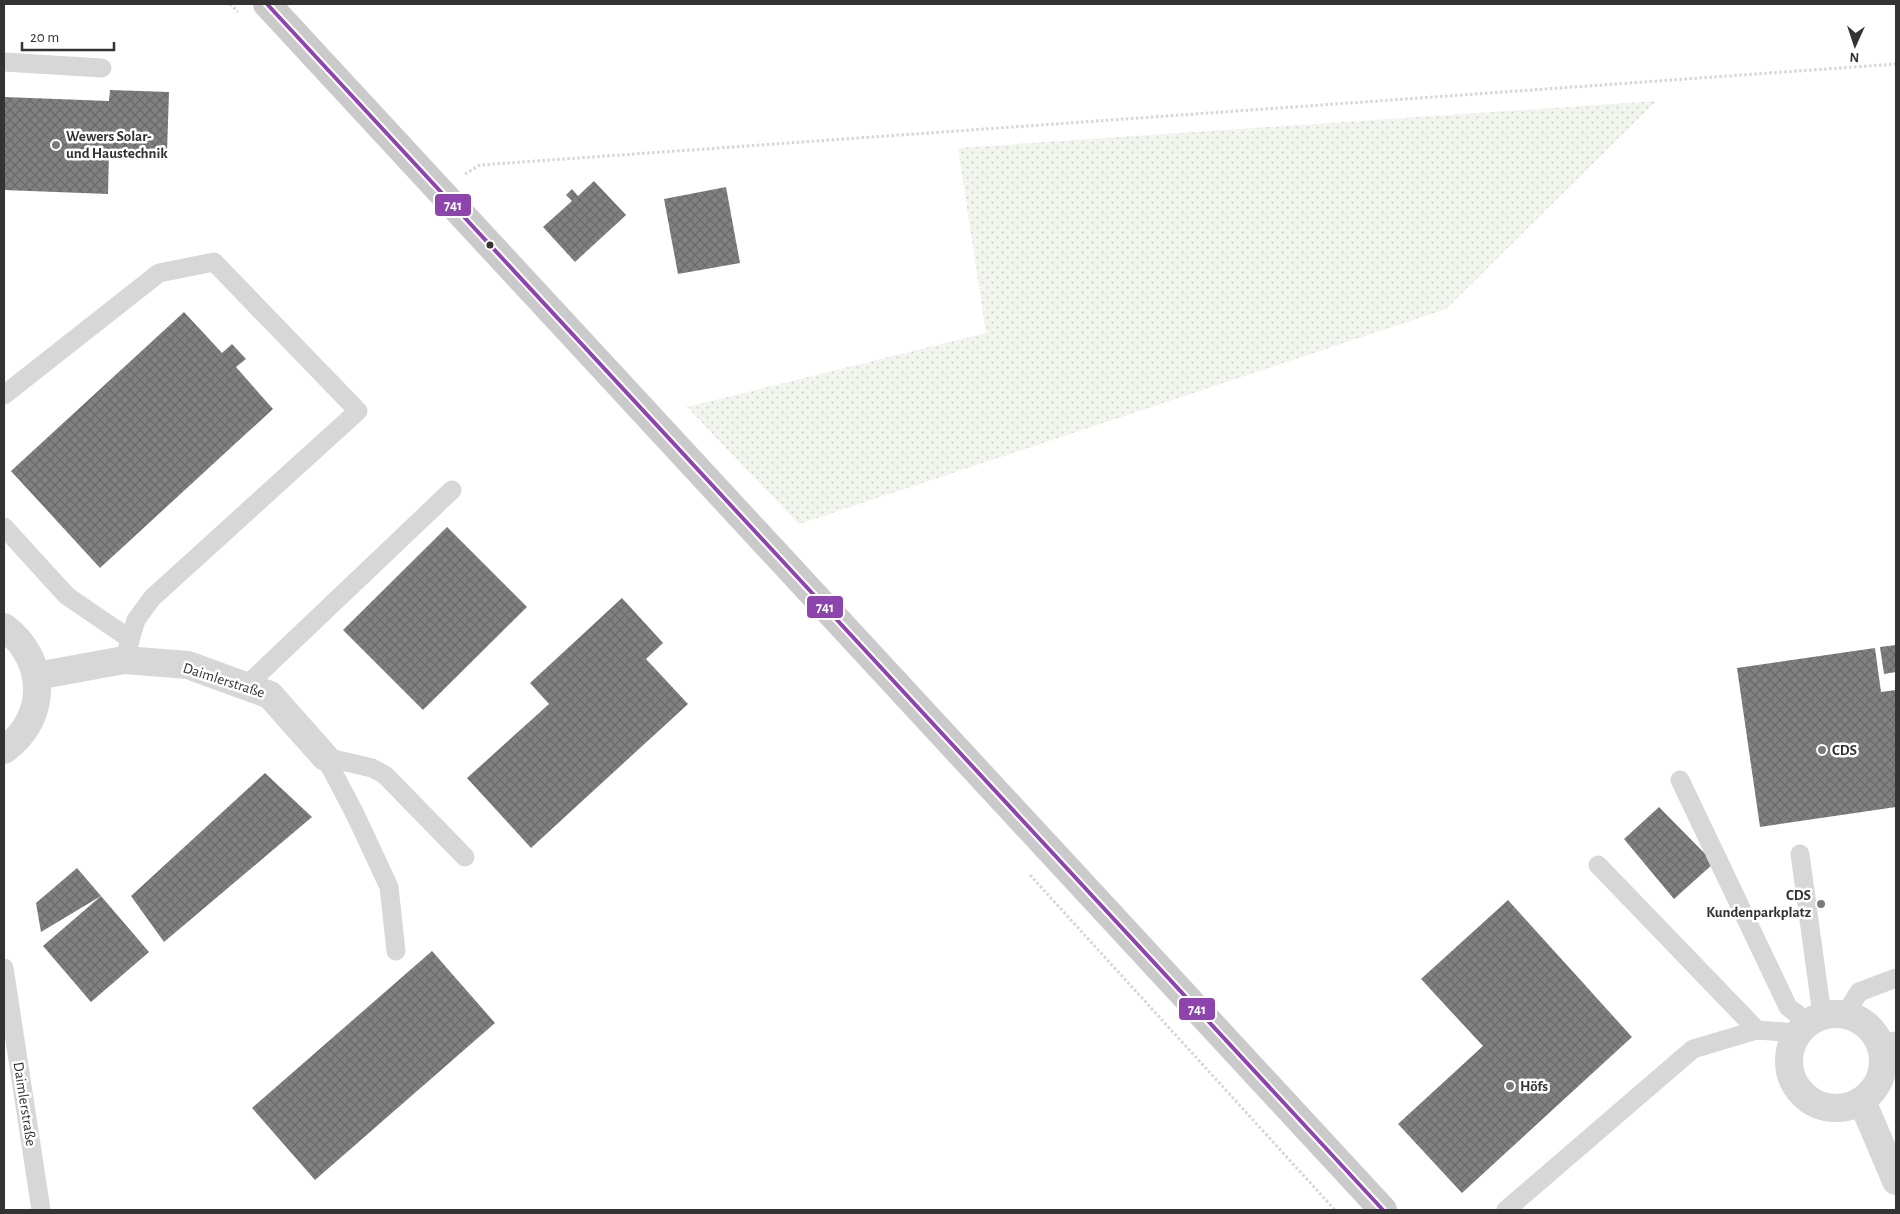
<svg xmlns="http://www.w3.org/2000/svg" width="1900" height="1214" font-family="'Alegreya Sans',sans-serif">
	<style>
		.grass { fill: url(#grass-dots) }
		.building { fill: url(#building-cross-hatch) }
		.lines { fill: none; stroke-linecap: round; stroke-linejoin: round }
		.path { stroke: #d6d6d6; stroke-width: 3; stroke-dasharray: 2.5 2.5; stroke-linecap: butt }
		.service { stroke: #d7d7d7; stroke-width: 19 }
		.minor { stroke: #d7d7d7; stroke-width: 28 }
		.primary { stroke: #cacaca; stroke-width: 28 }
		.bus-1-casing { stroke: #fff; stroke-width: 8 }
		.bus-1 { stroke: #8e44ad; stroke-width: 4 }
		.poi-dot { fill: #7a7a7a; stroke: #fff; stroke-width: 2 }
		.bus-dot { fill: #333; stroke: #fff; stroke-width: 2 }
		.labels { text-anchor: middle; stroke-width: 5; stroke-linejoin: round; paint-order: stroke }
		.poi-label { font-size: 15px; font-weight: bold; fill: #333; stroke: #fff; text-anchor: start }
		.street-label { font-size: 15px; fill: #333; stroke: #fff }
		.line-badge { stroke: #fff; stroke-width: 2 }
		.badge-label { font-size: 14px; text-anchor: middle; font-weight: bold; fill: #fff }
	</style>
	<defs>
		<pattern id="grass-dots" width="8" height="8" patternUnits="userSpaceOnUse" patternTransform="scale(1.25)"><rect width="8" height="8" fill="#f1f5ed"/><path d="M2 2h.1M6 6h.1" fill="none" stroke="#cfd2cc" stroke-width="1.8" stroke-linecap="round"/></pattern>
		<pattern id="building-cross-hatch" width="8" height="8" patternUnits="userSpaceOnUse" patternTransform="scale(1.25)"><rect width="8" height="8" fill="#818181"/><path d="M0 0l8 8M0 8l8-8" fill="none" stroke="#6a6a6a"/></pattern>
	</defs>
	<rect width="100%" height="100%" fill="#fff"/>
	<!-- grass -->
	<polygon class="grass" points="1656,101 1446,309 799,524 687,407 986,333 958,148"/>
	<!-- building -->
	<g class="building">
		<polygon points="110,90 169,92 167,152 109,150 108,194 4,190 4,97 109,101"/>
		<polygon points="594,181 626,215 575,262 543,227 572,201 566,195 572,189 578,196"/>
		<polygon points="726,187 740,263 678,274 664,199"/>
		<polygon points="184,312 222,353 232,344 246,359 236,367 273,409 100,568 11,471"/>
		<polygon points="447,527 527,607 423,710 343,630"/>
		<polygon points="622,598 663,643 646,659 688,704 531,848 467,778 549,704 530,683"/>
		<polygon points="1896,645 1896,672 1884,674 1880,647"/>
		<polygon points="1875,648 1881,692 1896,690 1896,807 1760,827 1737,668"/>
		<polygon points="265,773 312,817 164,942 131,896"/>
		<polygon points="1659,807 1714,863 1674,899 1624,839"/>
		<polygon points="77,868 101,896 41,932 36,903"/>
		<polygon points="101,896 149,952 91,1002 43,946"/>
		<polygon points="1508,900 1632,1037 1462,1193 1398,1124 1483,1046 1421,979"/>
		<polygon points="432,951 495,1023 315,1180 252,1108"/>
	</g>
	<g class="lines">
		<!-- path -->
		<g class="path">
			<polyline points="230,4 238,12"/>
			<polyline points="465,174 480,165 1896,64"/>
			<polyline points="1030,875 1335,1210"/>
		</g>
		<!-- service -->
		<g class="service">
			<polyline points="4,62 102,68"/>
			<polyline points="4,395 159,273 214,262 358,411 152,598 136,620 124,660"/>
			<polyline points="4,527 67,596 130,639"/>
			<polyline points="246,686 452,490"/>
			<polyline points="325,757 355,814 389,887 396,951"/>
			<polyline points="325,757 372,768 385,775 465,857"/>
			<polyline points="1680,780 1788,1007 1808,1022"/>
			<polyline points="1800,854 1822,1015"/>
			<polyline points="1598,865 1757,1030 1798,1033"/>
			<polyline points="4,968 41,1210"/>
			<polyline points="1845,1015 1859,992 1896,978"/>
			<polyline points="1880,1043 1896,1041"/>
			<polyline points="1506,1210 1693,1049 1757,1030"/>
		</g>
		<!-- minor -->
		<g class="minor">
			<path d="M4,627C47,659 49,718 4,750"/>
			<polyline points="37,676 124,660 188,665 270,695 325,757"/>
			<circle cx="1836" cy="1061" r="47"/>
			<polyline points="1862,1101 1896,1181"/>
		</g>
		<!-- primary -->
		<polyline class="primary" points="267,4 1383,1210"/>
		<defs>
			<polyline id="bus-1" points="267,4 1383,1210"/>
		</defs>
		<!-- bus-1 casing -->
		<use href="#bus-1" class="bus-1-casing"/>
		<!-- bus-1 -->
		<use href="#bus-1" class="bus-1"/>
	</g>
	<!-- markers -->
	<g class="poi-dot">
		<circle cx="56" cy="145" r="5"/>
		<circle cx="1822" cy="750" r="5"/>
		<circle cx="1821" cy="904" r="5"/>
		<circle cx="1510" cy="1086" r="5"/>
	</g>
	<circle class="bus-dot" cx="490" cy="245" r="4.5"/>
	<g class="labels">
		<!-- poi labels -->
		<g class="poi-label">
			<text x="66" y="141">Wewers Solar-<tspan x="66" dy="17">und Haustechnik</tspan></text>
			<text x="1832" y="755">CDS</text>
			<text x="1811" y="900" text-anchor="end">CDS<tspan x="1811" dy="17">Kundenparkplatz</tspan></text>
			<text x="1520" y="1091">Höfs</text>
		</g>
		<!-- street labels -->
		<g class="street-label">
			<text transform="translate(224 680) rotate(18)" y="5">Daimlerstraße</text>
			<text transform="translate(25 1104) rotate(81)" y="5">Daimlerstraße</text>
		</g>
	</g>
	<g class="line-badge">
		<rect x="434" y="193" width="38" height="24" rx="5" fill="#8e44ad"/>
		<rect x="806" y="595" width="38" height="24" rx="5" fill="#8e44ad"/>
		<rect x="1178" y="997" width="38" height="24" rx="5" fill="#8e44ad"/>
	</g>
	<g class="badge-label">
		<text x="453" y="210">741</text>
		<text x="825" y="612">741</text>
		<text x="1197" y="1014">741</text>
	</g>
	<!-- border -->
	<rect width="1900" height="1214" fill="none" stroke="#333333" stroke-width="10"/>
	<!-- north arrow -->
	<g transform="translate(1855 45) rotate(183)" stroke="#ffffff" stroke-width="4" paint-order="stroke">
	<path d="M0-4L9 19L0 12L-9 19Z" fill="#333333"/>
	<text y="-8" font-size="14" font-weight="bold" text-anchor="middle" fill="#333333">N</text>
	</g>
	<!-- scale -->
	<path d="M22 42v8h92v-8" fill="none" stroke="#333333" stroke-width="2.5"/>
	<text x="30" y="42" font-size="15" fill="#333333" stroke="#ffffff" stroke-width="4" paint-order="stroke">20 m</text>
</svg>
